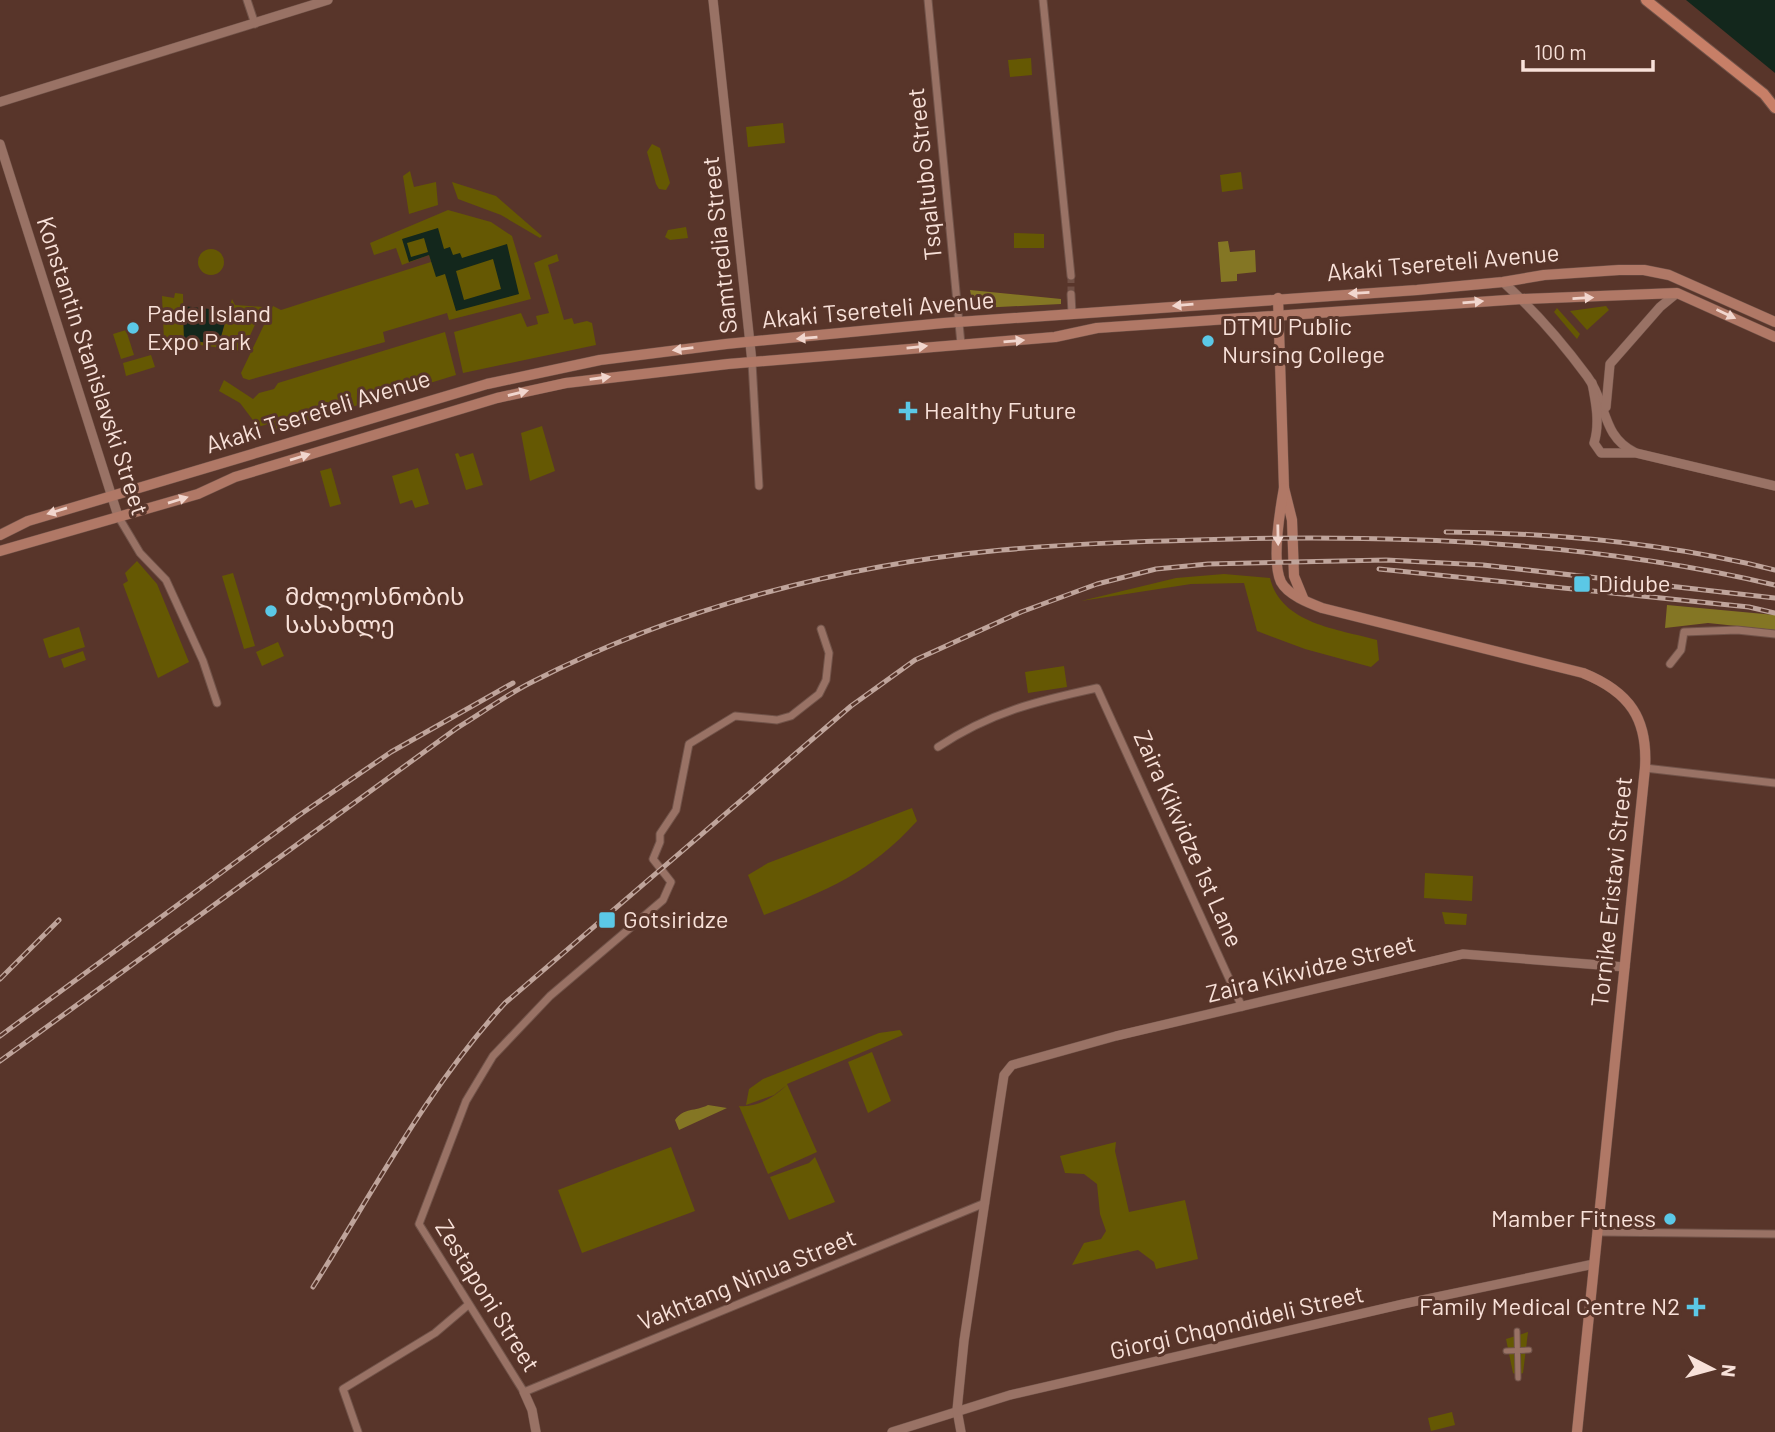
<svg xmlns="http://www.w3.org/2000/svg" width="1775" height="1432" font-family="Barlow,'Noto Sans Georgian',sans-serif">
	<style>
		.green { fill: #655803 }
		.forest { fill: #847624 }
		.water { fill: #13271c; fill-rule: evenodd }
		.lines { fill: none; stroke-linecap: round; stroke-linejoin: round }
		.minor-tunnel { stroke: #704f44; stroke-width: 7; stroke-dasharray: 7 3.5; stroke-linecap: butt }
		.pedestrian-casing { stroke: #715349; stroke-width: 7 }
		.minor-casing { stroke: #715349; stroke-width: 9 }
		.tertiary-casing { stroke: #715349; stroke-width: 10 }
		.secondary-casing { stroke: #715349; stroke-width: 11 }
		.primary-casing { stroke: #715349; stroke-width: 12 }
		.pedestrian { stroke: #997265; stroke-width: 5 }
		.minor { stroke: #997265; stroke-width: 7 }
		.tertiary { stroke: #997265; stroke-width: 9 }
		.secondary { stroke: #b07866; stroke-width: 10 }
		.primary { stroke: #c77f67; stroke-width: 10 }
		.rail-casing { stroke: #bfa49b; stroke-width: 5 }
		.rail { stroke: #58352a; stroke-width: 2.5; stroke-dasharray: 8; stroke-linecap: butt }
		.oneway { fill: #f1d6ce }
		.poi-dot { fill: #5bc8e6; stroke: #58352a; stroke-width: 2.5 }
		.labels { text-anchor: middle; stroke-width: 6; stroke-linejoin: round; paint-order: stroke }
		.street-label { font-size: 24px; fill: #f8e1d9; stroke: #58352a }
		.poi-label { font-size: 24px; fill: #f8e1d9; stroke: #58352a; text-anchor: start }
	</style>
	<rect width="100%" height="100%" fill="#58352a"/>
	<!-- green -->
	<g class="green">
		<polygon points="1031,58 1032,75 1010,77 1008,60"/>
		<polygon points="783,123 785,143 748,147 746,127"/>
		<polygon points="652,144 660,148 670,183 666,190 659,189 656,184 647,152"/>
		<polygon points="410,171 414,187 436,182 438,205 409,214 403,176"/>
		<polygon points="1241,172 1243,189 1222,192 1220,175"/>
		<polygon points="452,182 496,196 542,236 540,238 501,215 458,199"/>
		<polygon points="448,210 491,222 512,236 531,299 449,320 447,313 383,332 385,342 249,380 243,378 241,373 273,306 281,310 431,262 429,255 402,265 396,248 374,255 370,243"/>
		<polygon points="686,227 688,238 670,240 665,237 668,230"/>
		<polygon points="1014,233 1044,234 1044,248 1014,248"/>
		<circle cx="211" cy="262" r="13"/>
		<polygon points="557,254 559,261 548,265 564,320 572,318 574,324 587,321 592,323 596,345 463,373 454,332 521,313 527,327 538,324 536,316 549,313 534,263"/>
		<polygon points="175,293 183,294 184,340 219,344 232,299 235,305 263,307 243,351 164,340 162,296 174,298"/>
		<polygon points="1606,306 1609,310 1587,330 1570,311"/>
		<polygon points="1557,308 1580,334 1577,339 1554,312"/>
		<polygon points="126,330 134,355 121,359 113,334"/>
		<polygon points="445,332 456,375 277,430 274,422 258,427 240,403 219,391 224,380 253,399 259,393 274,389 278,383"/>
		<polygon points="151,355 155,367 126,376 123,363"/>
		<polygon points="542,426 555,471 530,481 521,433"/>
		<polygon points="458,453 460,457 473,453 483,485 466,490 455,454"/>
		<polygon points="331,468 341,504 330,507 320,471"/>
		<polygon points="418,468 429,504 415,508 412,500 400,504 392,476"/>
		<polygon points="137,561 157,584 189,662 158,678 123,584 128,581 125,573"/>
		<polygon points="233,573 255,646 244,649 222,576"/>
		<path d="M1224,574L1270,578C1281,624 1338,629 1377,640L1379,660L1371,667L1305,649L1257,631L1244,583L1191,584L1081,601L1176,578Z"/>
		<polygon points="79,627 85,647 49,658 43,639"/>
		<polygon points="278,642 284,656 262,666 256,652"/>
		<polygon points="83,651 86,660 64,668 61,659"/>
		<polygon points="1064,666 1067,687 1028,693 1025,672"/>
		<path d="M912,808L917,821C870,873 828,890 764,915L748,875L768,863Z"/>
		<polygon points="1425,873 1473,876 1472,901 1424,898"/>
		<polygon points="1442,912 1467,914 1466,925 1445,924"/>
		<path d="M900,1030L903,1035L787,1084L817,1152L768,1174L739,1106C758,1108 774,1097 787,1085L774,1095L746,1105L749,1089L763,1079L879,1033Z"/>
		<polygon points="872,1052 891,1101 868,1113 848,1062"/>
		<polygon points="1116,1142 1115,1151 1129,1212 1185,1200 1198,1259 1156,1269 1154,1262 1138,1250 1072,1265 1084,1243 1101,1239 1106,1231 1100,1214 1097,1184 1084,1174 1065,1173 1060,1156"/>
		<polygon points="671,1147 695,1211 582,1253 558,1190"/>
		<polygon points="815,1157 835,1202 789,1220 770,1177 809,1163"/>
		<polygon points="1528,1332 1523,1373 1517,1375 1513,1373 1506,1339"/>
		<polygon points="1452,1412 1455,1425 1431,1431 1428,1418"/>
	</g>
	<!-- forest -->
	<g class="forest">
		<polygon points="1228,241 1230,252 1255,250 1256,272 1237,274 1237,281 1221,282 1218,242"/>
		<polygon points="970,290 1061,299 1061,304 980,308 980,300 972,300"/>
		<polygon points="1667,605 1775,615 1775,630 1708,623 1665,628"/>
		<path d="M708,1105L727,1108L679,1130L675,1120C684,1107 695,1112 708,1105Z"/>
	</g>
	<!-- water -->
	<g class="water">
		<polygon points="1686,0 1775,0 1775,73"/>
		<path d="M438,228L444,249L450,247L453,255L460,253L462,258L507,244L519,294L456,311L445,274L436,277L429,255L409,262L402,239ZM424,238L428,252L411,257L407,243ZM493,259L501,289L464,300L456,271Z"/>
		<polygon points="183,306 228,311 219,344 184,340"/>
	</g>
	<g class="lines">
		<!-- minor-tunnel -->
		<polyline class="minor-tunnel" points="1071,276 1071,294"/>
		<defs>
			<g id="pedestrian">
				<polyline points="1517,1331 1518,1378"/>
				<polyline points="1506,1351 1529,1350"/>
			</g>
			<g id="minor">
				<polyline points="247,0 255,24"/>
				<polyline points="928,0 961,344"/>
				<polyline points="1043,0 1071,276"/>
				<polyline points="1071,294 1072,314"/>
				<polyline points="752,362 759,486"/>
				<polyline points="118,516 140,553 166,580 203,661 217,703"/>
				<polyline points="821,629 829,653 826,680 819,694 791,716 777,720 735,716 689,744 676,810 660,834 660,842 653,859 671,882 663,900 550,996 493,1056 466,1101 419,1224 524,1392 985,1203"/>
				<polyline points="1670,664 1681,650 1684,632 1737,630 1775,634"/>
				<path d="M938,747C991,712 1037,701 1097,688L1242,1007"/>
				<polyline points="1645,768 1775,783"/>
				<polyline points="1598,1232 1775,1234"/>
				<polyline points="358,1432 343,1389 435,1333 468,1305"/>
			</g>
			<g id="tertiary">
				<polyline points="713,0 752,362"/>
				<polyline points="0,102 328,0"/>
				<polyline points="0,144 118,516"/>
				<path d="M1503,282C1534,310 1562,342 1587,376C1608,404 1601,435 1634,452"/>
				<path d="M1592,383C1596,403 1600,424 1594,443L1601,453H1636L1775,486"/>
				<polyline points="1606,407 1610,364 1660,307 1677,293"/>
				<polyline points="524,1392 532,1410 536,1432"/>
				<polyline points="892,1432 1010,1395 1403,1304 1594,1264"/>
				<polyline points="961,1432 957,1410 964,1341 1000,1101 1004,1075 1012,1065 1116,1036 1463,954 1625,967"/>
			</g>
			<g id="secondary">
				<polyline points="1278,298 1284,488 1292,520 1294,576 1303,598"/>
				<path d="M1284,488C1280,510 1271,561 1281,582C1288,595 1309,603 1322,608L1583,673C1630,692 1648,719 1645,768L1577,1432"/>
				<polyline points="0,535 28,521 487,384 600,360 726,344 944,323 1417,290 1503,282 1544,275 1619,270 1644,270 1669,275 1775,322"/>
				<polyline points="0,551 198,494 235,477 497,398 566,383 728,364 1055,337 1097,328 1522,299 1677,293 1775,337"/>
			</g>
			<polyline id="primary" points="1646,0 1764,94 1775,108"/>
		</defs>
		<!-- pedestrian casing -->
		<use href="#pedestrian" class="pedestrian-casing"/>
		<!-- minor casing -->
		<use href="#minor" class="minor-casing"/>
		<!-- tertiary casing -->
		<use href="#tertiary" class="tertiary-casing"/>
		<!-- secondary casing -->
		<use href="#secondary" class="secondary-casing"/>
		<!-- primary casing -->
		<use href="#primary" class="primary-casing"/>
		<!-- pedestrian -->
		<use href="#pedestrian" class="pedestrian"/>
		<!-- minor -->
		<use href="#minor" class="minor"/>
		<!-- tertiary -->
		<use href="#tertiary" class="tertiary"/>
		<!-- secondary -->
		<use href="#secondary" class="secondary"/>
		<!-- primary -->
		<use href="#primary" class="primary"/>
		<defs>
			<g id="rail">
				<path d="M1446,532C1557,533 1667,543 1775,570"/>
				<polyline points="1379,569 1749,607 1775,613"/>
				<polyline points="0,979 59,920"/>
				<polyline points="0,1036 298,816 391,752 513,683"/>
				<path d="M0,1061L457,728C482,713 506,695 532,682C676,608 842,565 1002,550C1079,543 1156,541 1233,539C1414,535 1598,543 1775,585"/>
				<path d="M313,1287C373,1192 428,1087 505,1003L851,706L915,660L1021,612L1097,584L1156,569L1208,564L1386,560L1483,565L1775,598"/>
			</g>
		</defs>
		<!-- rail casing -->
		<use href="#rail" class="rail-casing"/>
		<!-- rail -->
		<use href="#rail" class="rail"/>
	</g>
	<!-- one-way arrows -->
	<defs><path id="oneway-solid" d="M-6-.8H1V-3.2L6.5 0L1 3.2V.8H-6Z" transform="scale(1.75)"/></defs>
	<g class="oneway">
		<use href="#oneway-solid" transform="translate(1359 293) rotate(177)"/>
		<use href="#oneway-solid" transform="translate(1583 298) rotate(-3)"/>
		<use href="#oneway-solid" transform="translate(1473 302) rotate(-5)"/>
		<use href="#oneway-solid" transform="translate(1183 305) rotate(175)"/>
		<use href="#oneway-solid" transform="translate(1726 314) rotate(25)"/>
		<use href="#oneway-solid" transform="translate(807 338) rotate(175)"/>
		<use href="#oneway-solid" transform="translate(1014 341) rotate(-5)"/>
		<use href="#oneway-solid" transform="translate(917 347) rotate(-6)"/>
		<use href="#oneway-solid" transform="translate(683 349) rotate(173)"/>
		<use href="#oneway-solid" transform="translate(600 378) rotate(-8)"/>
		<use href="#oneway-solid" transform="translate(518 393) rotate(-14)"/>
		<use href="#oneway-solid" transform="translate(300 457) rotate(-17)"/>
		<use href="#oneway-solid" transform="translate(178 500) rotate(-17)"/>
		<use href="#oneway-solid" transform="translate(57 511) rotate(163)"/>
		<use href="#oneway-solid" transform="translate(1278 535) rotate(89)"/>
	</g>
	<!-- markers -->
	<g class="poi-dot">
		<circle cx="133" cy="328" r="7"/>
		<circle cx="1208" cy="341" r="7"/>
		<path d="M904.5 400.5h7v7h7v7h-7v7h-7v-7h-7v-7h7z"/>
		<rect x="1573" y="575" width="18" height="18" rx="3.5"/>
		<circle cx="271" cy="611" r="7"/>
		<rect x="598" y="911" width="18" height="18" rx="3.5"/>
		<circle cx="1670" cy="1219" r="7"/>
		<path d="M1692.5 1296.5h7v7h7v7h-7v7h-7v-7h-7v-7h7z"/>
	</g>
	<g class="labels">
		<!-- street labels -->
		<g class="street-label">
			<text transform="translate(925 174) rotate(-96)" y="8">Tsqaltubo Street</text>
			<text transform="translate(720 245) rotate(-96)" y="8">Samtredia Street</text>
			<text transform="translate(1443 263) rotate(-5)" y="8">Akaki Tsereteli Avenue</text>
			<text transform="translate(878 310) rotate(-5)" y="8">Akaki Tsereteli Avenue</text>
			<text transform="translate(92 366) rotate(72)" y="8">Konstantin Stanislavski Street</text>
			<text transform="translate(318 412) rotate(-17)" y="8">Akaki Tsereteli Avenue</text>
			<text transform="translate(1188 839) rotate(66)" y="8">Zaira Kikvidze 1st Lane</text>
			<text transform="translate(1612 892) rotate(-84)" y="8">Tornike Eristavi Street</text>
			<text transform="translate(1311 969) rotate(-14)" y="8">Zaira Kikvidze Street</text>
			<text transform="translate(747 1280) rotate(-22)" y="8">Vakhtang Ninua Street</text>
			<text transform="translate(487 1296) rotate(58)" y="8">Zestaponi Street</text>
			<text transform="translate(1237 1323) rotate(-13)" y="8">Giorgi Chqondideli Street</text>
		</g>
		<!-- poi labels -->
		<g class="poi-label">
			<text x="147" y="322">Padel Island<tspan x="147" dy="28">Expo Park</tspan></text>
			<text x="1222" y="335">DTMU Public<tspan x="1222" dy="28">Nursing College</tspan></text>
			<text x="924" y="419">Healthy Future</text>
			<text x="1598" y="592">Didube</text>
			<text x="285" y="605">მძლეოსნობის<tspan x="285" dy="28">სასახლე</tspan></text>
			<text x="623" y="928">Gotsiridze</text>
			<text x="1656" y="1227" text-anchor="end">Mamber Fitness</text>
			<text x="1680" y="1315" text-anchor="end">Family Medical Centre N2</text>
		</g>
	</g>
	<!-- north arrow -->
	<g transform="translate(1712 1369) rotate(96)" stroke="#58352a" stroke-width="5" paint-order="stroke">
	<path d="M0-5L12 26L0 18L-12 26Z" fill="#f8e1d9"/>
	<text y="-10" font-size="19" font-weight="bold" text-anchor="middle" fill="#f8e1d9">N</text>
	</g>
	<!-- scale -->
	<path d="M1523 60v10h130v-10" fill="none" stroke="#f8e1d9" stroke-width="3.5"/>
	<text x="1534" y="60" font-size="21" fill="#f8e1d9" stroke="#58352a" stroke-width="5" paint-order="stroke">100 m</text>
</svg>
